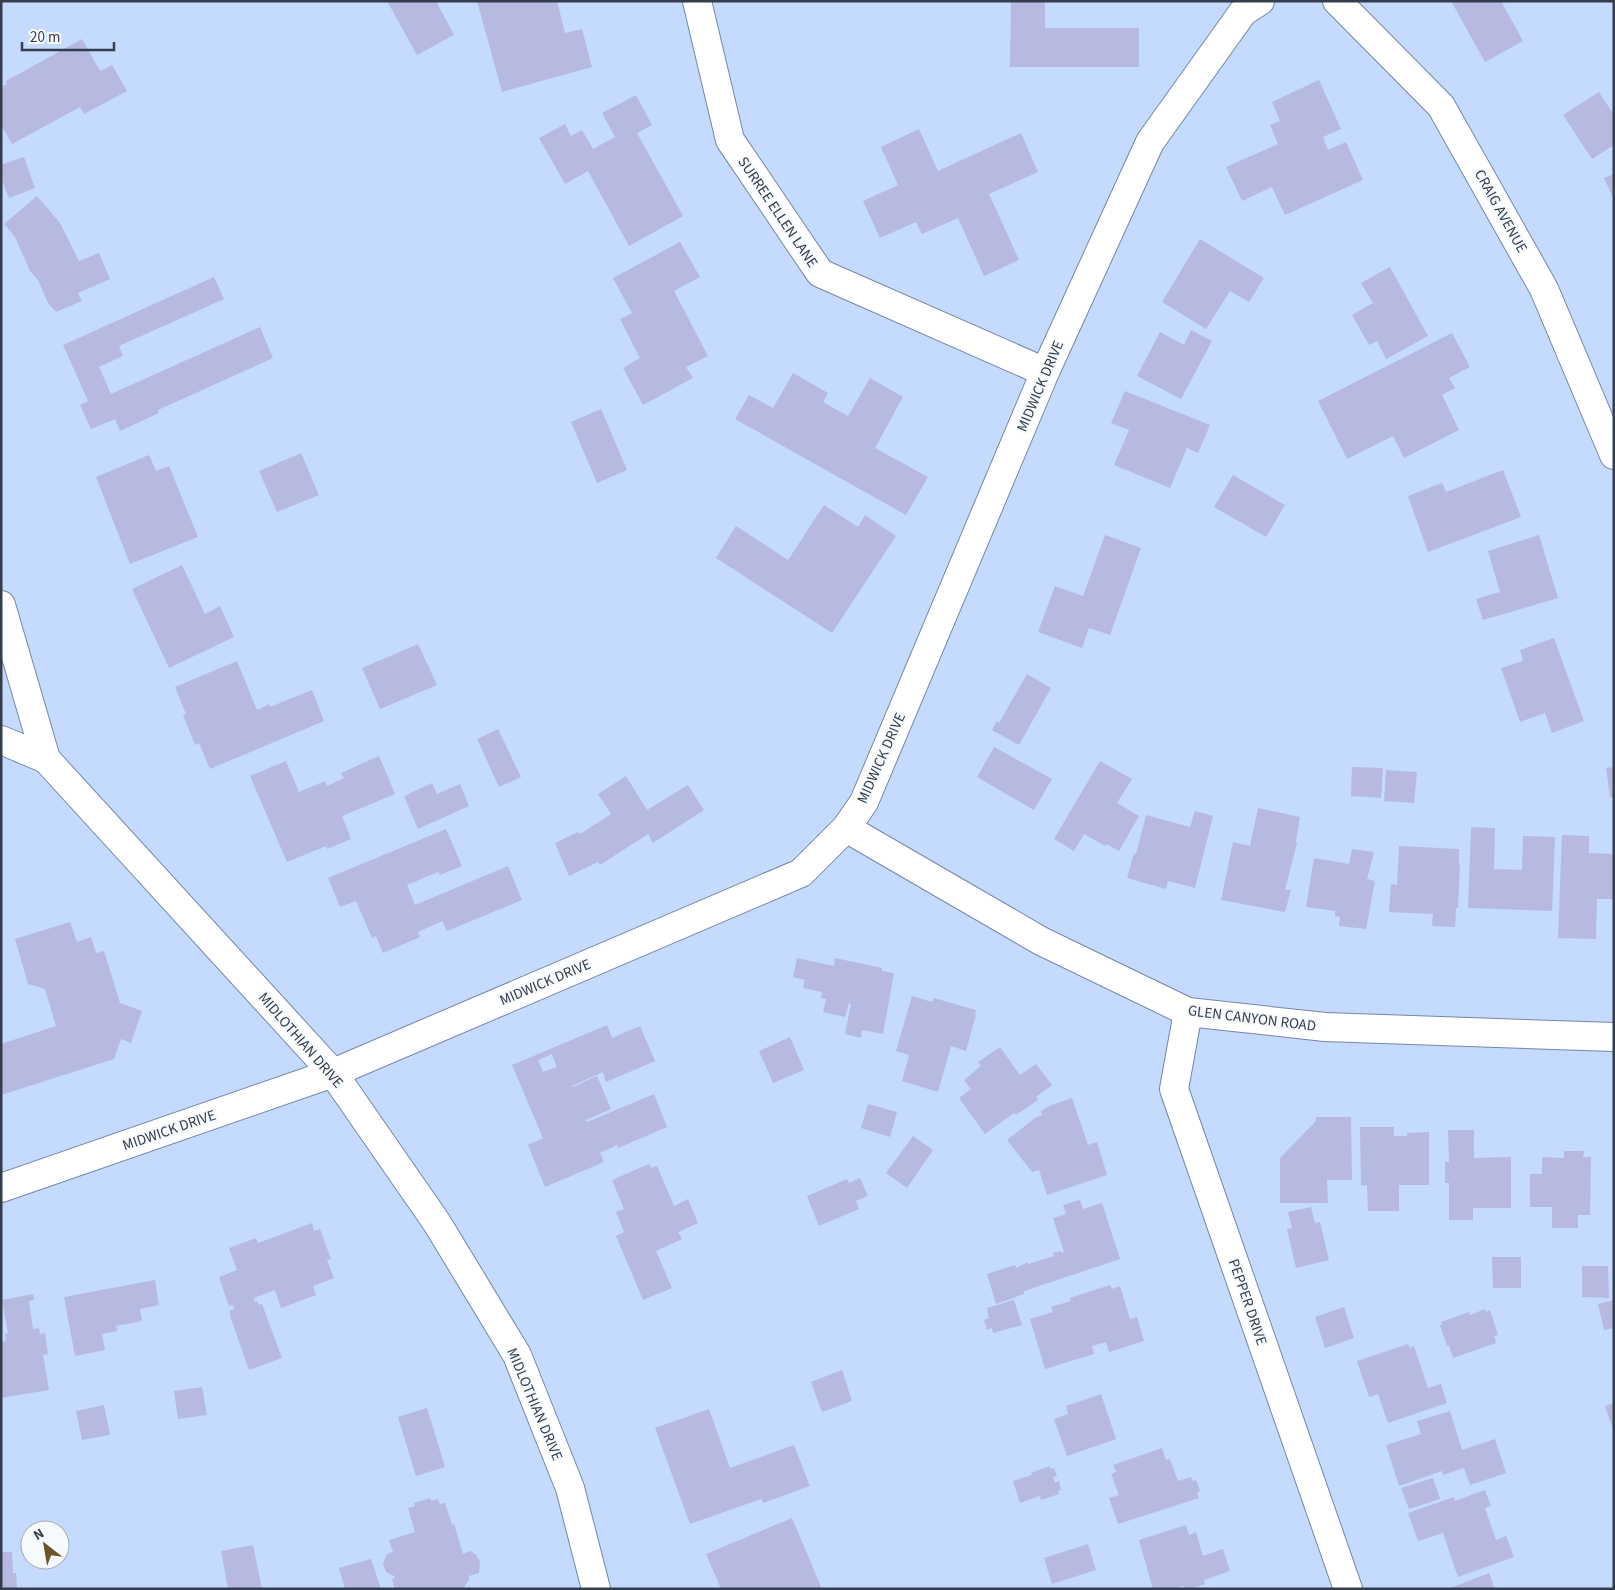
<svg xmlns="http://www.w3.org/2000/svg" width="1615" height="1590" font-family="'Source Sans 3',sans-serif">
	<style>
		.building { fill: #b6bae1; fill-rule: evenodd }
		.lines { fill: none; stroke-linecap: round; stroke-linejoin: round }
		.minor-casing { stroke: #7387a8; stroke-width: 30 }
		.minor { stroke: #fff; stroke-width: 28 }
		.labels { text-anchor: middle; stroke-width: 4.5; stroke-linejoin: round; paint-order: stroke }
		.street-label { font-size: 15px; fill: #343d4b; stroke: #f7fafd }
	</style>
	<rect width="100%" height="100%" fill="#c4dafe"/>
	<!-- building -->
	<g class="building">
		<polygon points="387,1 436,1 454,35 417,55"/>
		<polygon points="477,1 557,1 565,33 582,29 592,67 502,92"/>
		<polygon points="1011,1 1045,1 1045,28 1139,28 1139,67 1010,67"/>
		<polygon points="1451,1 1501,1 1523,41 1485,62"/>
		<polygon points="82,39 100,71 112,65 127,91 84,114 80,107 12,144 1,125 1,87 7,84 6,81"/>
		<polygon points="1319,80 1341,129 1323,137 1328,150 1346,142 1363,180 1285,215 1272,187 1242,201 1226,167 1278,144 1270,125 1280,121 1272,102"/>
		<polygon points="1599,92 1614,115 1614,145 1592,159 1563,115"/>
		<polygon points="636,95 652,125 637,133 683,216 629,246 588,171 565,184 539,138 565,124 571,136 582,130 593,149 615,137 602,113"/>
		<polygon points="919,129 938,171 1021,133 1038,172 989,194 1019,260 984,276 958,218 922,234 916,222 880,238 863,201 898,185 881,147"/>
		<polygon points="24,157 35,188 9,198 1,178 1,165"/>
		<polygon points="1614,174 1614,200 1604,178"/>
		<polygon points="37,196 60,223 79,261 99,253 110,279 78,293 82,301 56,312 48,303 38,280 30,271 15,237 4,224"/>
		<polygon points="1200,239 1264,278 1249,302 1230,291 1206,329 1162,302"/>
		<polygon points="680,242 700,277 674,291 708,356 686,367 693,378 643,405 623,368 640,358 620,319 632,313 613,278"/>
		<polygon points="1390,267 1428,336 1386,359 1377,341 1369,345 1352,315 1373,303 1361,283"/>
		<polygon points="214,277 224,299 119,346 123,356 99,367 111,394 260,327 273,358 158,410 159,413 120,431 115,419 91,429 80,405 88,401 63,345"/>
		<polygon points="1191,330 1212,341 1181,399 1137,376 1160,332 1184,345"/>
		<polygon points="1452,333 1470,367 1449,378 1455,388 1442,395 1459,430 1404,458 1393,436 1347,459 1318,401"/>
		<polygon points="793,373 828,393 823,402 848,416 870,378 903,397 875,448 928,477 906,515 735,419 749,395 773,408"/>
		<polygon points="1125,391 1210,425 1198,453 1187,448 1170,488 1114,465 1129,430 1111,423"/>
		<polygon points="601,409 627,470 597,483 571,422"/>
		<polygon points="301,453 319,495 277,512 259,471"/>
		<polygon points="149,455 156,471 169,466 198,537 130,564 96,477"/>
		<polygon points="1503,470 1521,517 1428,552 1408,496 1442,483 1446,492"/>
		<polygon points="1233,475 1285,505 1266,537 1214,507"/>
		<polygon points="824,505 858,527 865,515 896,536 832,633 716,558 736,526 788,560"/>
		<polygon points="1105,535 1141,548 1110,635 1089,628 1082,648 1038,632 1055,586 1083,596"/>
		<polygon points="1539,535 1558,598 1483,620 1476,599 1500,592 1488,551"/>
		<polygon points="182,565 205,614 220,606 234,637 169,668 132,589"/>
		<polygon points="1554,638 1584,721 1552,733 1545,713 1520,722 1501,668 1523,661 1520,650"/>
		<polygon points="418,644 437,685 380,709 362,668"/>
		<polygon points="237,661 257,710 269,704 270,707 312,690 324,721 210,769 199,743 195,745 183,715 186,714 175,687"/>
		<polygon points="1027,674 1051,688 1019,745 992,730 997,721 999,723"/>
		<polygon points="498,729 521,777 499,787 477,739"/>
		<polygon points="994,747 1052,779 1034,810 977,777"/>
		<polygon points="379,756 395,794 342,816 351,839 327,849 326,846 287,862 250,776 286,761 299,792 325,781 327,786 344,778 341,773"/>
		<polygon points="1100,761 1132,779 1117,803 1139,816 1119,851 1106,844 1105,846 1084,834 1074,851 1054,839"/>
		<polygon points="1352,767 1383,768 1381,798 1351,796"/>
		<polygon points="1614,767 1614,797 1610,797 1606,768"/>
		<polygon points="1386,770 1417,772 1414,803 1384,801"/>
		<polygon points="626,776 647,810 688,785 704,810 653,843 648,834 600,865 598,862 569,876 555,843 578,832 580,834 611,814 598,794"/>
		<polygon points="432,783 437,794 460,784 469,806 418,829 404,796"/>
		<polygon points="1258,808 1300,817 1296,841 1297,843 1285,890 1291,890 1285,912 1221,900 1233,842 1250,846"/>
		<polygon points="1195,811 1213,816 1195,888 1168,881 1166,889 1127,878 1134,853 1136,854 1146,815 1190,827"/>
		<polygon points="1471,827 1495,828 1494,869 1522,870 1523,836 1555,837 1552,911 1468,908"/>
		<polygon points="446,829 462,866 440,875 438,872 407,885 415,905 508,866 522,900 447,931 442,921 418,932 420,937 383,953 376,936 372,938 356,901 340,907 328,878"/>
		<polygon points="1562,835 1589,836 1589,853 1614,854 1614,899 1597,899 1596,939 1558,938"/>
		<polygon points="1399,846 1459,849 1459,865 1460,865 1458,908 1456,908 1455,927 1432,926 1433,914 1389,912 1391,884 1397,885"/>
		<polygon points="1352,849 1374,852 1367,879 1375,881 1366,929 1339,926 1340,917 1335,916 1335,911 1306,907 1314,858 1349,864"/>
		<polygon points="70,922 77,942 91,937 96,953 104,951 120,1003 142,1011 131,1043 121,1039 114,1059 1,1095 1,1044 56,1026 45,989 28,984 15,939"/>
		<polygon points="797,958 834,966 835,958 882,968 882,971 894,973 883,1034 862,1030 861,1038 845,1034 851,1004 849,1003 845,1017 823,1012 826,999 821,998 822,992 803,988 805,980 793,977"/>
		<polygon points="912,996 932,1002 934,998 976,1010 975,1014 976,1015 966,1051 951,1046 938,1092 902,1081 909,1055 896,1051"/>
		<path d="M607,1025L612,1038L640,1026L655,1061L606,1082L603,1072L572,1086L573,1087L597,1076L611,1109L586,1120L587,1122L654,1094L667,1127L618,1148L617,1145L600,1153L604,1162L545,1187L528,1145L543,1138L512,1065ZM552,1054L557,1067L543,1072L538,1060Z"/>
		<polygon points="790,1037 804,1070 773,1083 759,1051"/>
		<polygon points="1000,1047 1020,1075 1036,1064 1052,1085 1036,1097 1038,1100 1016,1115 1014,1113 985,1134 959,1098 971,1089 964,1080 981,1066 978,1062"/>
		<polygon points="1072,1098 1088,1145 1097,1142 1107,1175 1047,1195 1039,1170 1032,1172 1007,1140 1035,1118 1042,1115 1041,1111 1051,1105"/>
		<polygon points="868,1104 897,1112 890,1137 861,1128"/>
		<polygon points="1316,1117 1351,1117 1352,1180 1327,1180 1328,1203 1280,1203 1280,1158 1316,1121"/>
		<polygon points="1360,1127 1394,1127 1394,1136 1407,1136 1407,1133 1429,1132 1429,1185 1399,1185 1399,1211 1368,1211 1367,1185 1361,1186"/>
		<polygon points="1448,1130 1474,1130 1474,1158 1511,1157 1511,1208 1473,1208 1473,1220 1449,1220 1449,1183 1445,1183 1445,1162 1449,1162"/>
		<polygon points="913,1136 933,1150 907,1188 886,1173"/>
		<polygon points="1564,1151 1584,1151 1583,1157 1591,1157 1590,1215 1578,1215 1578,1228 1552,1228 1552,1207 1530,1207 1530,1174 1542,1174 1542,1157 1564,1158"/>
		<polygon points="649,1164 651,1168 657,1166 674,1206 688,1199 698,1223 678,1232 682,1239 656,1251 672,1288 643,1300 616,1236 624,1232 616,1212 624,1209 612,1180"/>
		<polygon points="860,1178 868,1196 856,1201 859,1209 819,1226 807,1196 847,1179 849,1183"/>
		<polygon points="1080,1200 1083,1209 1102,1203 1120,1259 1024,1291 1024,1294 996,1304 987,1274 1015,1265 1016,1268 1028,1262 1028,1264 1054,1256 1053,1253 1061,1251 1062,1253 1064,1252 1053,1218 1066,1214 1063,1205"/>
		<polygon points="1311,1207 1315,1223 1320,1222 1329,1260 1296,1268 1287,1229 1292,1228 1288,1212"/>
		<polygon points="312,1223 314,1231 320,1229 331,1259 327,1260 334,1278 313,1286 316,1295 281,1308 275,1290 254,1298 255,1302 257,1301 259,1305 262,1304 282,1358 249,1370 230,1316 231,1316 229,1311 234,1309 233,1305 229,1306 219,1277 237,1270 229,1248 256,1238 258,1243"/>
		<polygon points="1492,1257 1521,1257 1521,1288 1493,1288"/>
		<polygon points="1582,1266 1608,1266 1609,1298 1582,1297"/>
		<polygon points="155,1280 159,1305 140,1309 142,1321 116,1326 117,1331 102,1334 105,1350 75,1356 64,1297"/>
		<polygon points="1110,1285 1112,1289 1120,1286 1130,1319 1137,1317 1144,1341 1109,1352 1106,1342 1092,1346 1094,1354 1045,1369 1030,1319 1053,1312 1051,1307 1071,1301 1070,1298"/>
		<polygon points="33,1294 34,1300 29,1301 33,1329 39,1328 40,1334 45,1333 48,1354 43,1355 49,1390 1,1398 1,1342 6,1341 5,1334 8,1333 2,1300"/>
		<polygon points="1014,1300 1022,1325 993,1333 992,1328 987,1330 984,1320 989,1318 987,1308"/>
		<polygon points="1614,1300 1614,1328 1604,1330 1598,1304"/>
		<polygon points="1344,1307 1354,1338 1325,1348 1315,1317"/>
		<polygon points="1485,1309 1486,1312 1490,1310 1498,1335 1494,1336 1496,1343 1453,1358 1449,1345 1447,1346 1440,1325 1442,1325 1441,1322 1469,1312 1470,1315"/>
		<polygon points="1408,1344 1410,1348 1414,1346 1428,1388 1441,1384 1447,1403 1388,1423 1378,1394 1369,1397 1357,1361"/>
		<polygon points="842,1370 852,1401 822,1412 811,1382"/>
		<polygon points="202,1387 207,1415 178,1419 174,1391"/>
		<polygon points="1101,1394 1116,1439 1067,1456 1054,1419 1068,1414 1066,1406"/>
		<polygon points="1614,1403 1614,1429 1613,1429 1605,1406"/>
		<polygon points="104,1405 110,1435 82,1440 76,1411"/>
		<polygon points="427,1408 445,1467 416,1476 398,1417"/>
		<polygon points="709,1409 730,1468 794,1445 810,1486 763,1503 761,1499 690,1524 655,1428"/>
		<polygon points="1450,1411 1462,1450 1495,1439 1506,1473 1470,1485 1464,1468 1443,1475 1442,1471 1399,1486 1386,1445 1421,1434 1417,1421"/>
		<polygon points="1162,1448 1166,1460 1170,1459 1178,1481 1191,1477 1193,1481 1196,1480 1200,1491 1197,1492 1199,1498 1118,1524 1109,1498 1119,1495 1111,1474 1116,1472 1113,1465"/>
		<polygon points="1050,1466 1050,1469 1054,1468 1057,1476 1053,1477 1055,1483 1059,1481 1061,1490 1058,1491 1059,1494 1041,1500 1040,1496 1020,1503 1013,1481 1032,1475 1031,1473"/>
		<polygon points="1433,1478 1440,1499 1409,1509 1401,1488"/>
		<polygon points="1485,1490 1491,1506 1485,1508 1496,1540 1506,1536 1514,1557 1458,1577 1443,1533 1418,1541 1408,1513 1454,1497 1455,1501"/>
		<polygon points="430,1498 431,1501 438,1499 440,1504 445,1503 452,1525 454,1524 463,1554 471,1551 476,1555 480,1561 479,1573 469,1576 469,1579 463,1589 395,1589 392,1579 395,1578 394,1576 386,1572 383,1563 387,1554 393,1552 389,1540 415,1532 408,1508 415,1506 414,1503"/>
		<polygon points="792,1518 822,1589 721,1589 706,1554"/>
		<polygon points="1186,1525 1189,1535 1196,1532 1203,1556 1223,1549 1230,1571 1204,1580 1205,1584 1190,1589 1185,1589 1184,1586 1176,1589 1153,1589 1139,1540"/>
		<polygon points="1088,1544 1096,1570 1052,1584 1044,1558"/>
		<polygon points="253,1545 262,1589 228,1589 221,1551"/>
		<polygon points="1,1552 12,1552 13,1573 16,1573 17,1589 1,1589"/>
		<polygon points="371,1559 381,1589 345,1589 339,1568"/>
		<polygon points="1489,1573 1495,1589 1448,1589"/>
	</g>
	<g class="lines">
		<defs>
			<g id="minor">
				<polyline points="697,1 730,140 820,273 1045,372"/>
				<polyline points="1337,1 1441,106 1544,289 1614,455"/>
				<polyline points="1,605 46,759 333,1073 437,1223 517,1355 570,1488 596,1589"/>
				<polyline points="1,740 46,759"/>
				<polyline points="846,828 1041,941 1188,1012 1325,1027 1614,1037"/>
				<polyline points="1188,1012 1174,1089 1348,1589"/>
				<polyline points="1,1188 333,1073 801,873 846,828 864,802 1045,372 1150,142 1243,12 1260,1"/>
			</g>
		</defs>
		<!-- minor casing -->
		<use href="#minor" class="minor-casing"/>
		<!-- minor -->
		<use href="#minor" class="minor"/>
	</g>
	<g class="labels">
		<!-- street labels -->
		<g class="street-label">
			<text transform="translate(1501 211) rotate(61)" y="5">CRAIG AVENUE</text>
			<text transform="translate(778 212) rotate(56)" y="5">SURREE ELLEN LANE</text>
			<text transform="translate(1040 386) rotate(-67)" y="5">MIDWICK DRIVE</text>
			<text transform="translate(881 758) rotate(-66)" y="5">MIDWICK DRIVE</text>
			<text transform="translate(545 982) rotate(-23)" y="5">MIDWICK DRIVE</text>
			<text transform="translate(1252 1018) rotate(7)" y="5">GLEN CANYON ROAD</text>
			<text transform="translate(301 1040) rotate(49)" y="5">MIDLOTHIAN DRIVE</text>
			<text transform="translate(169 1130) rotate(-19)" y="5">MIDWICK DRIVE</text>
			<text transform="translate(1248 1302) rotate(71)" y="5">PEPPER DRIVE</text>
			<text transform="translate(535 1404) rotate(67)" y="5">MIDLOTHIAN DRIVE</text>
		</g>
	</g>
	<!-- border -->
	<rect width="1615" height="1590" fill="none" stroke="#343d4b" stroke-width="5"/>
	<!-- north arrow -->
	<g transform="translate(45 1545) rotate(329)"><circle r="24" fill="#f7fafd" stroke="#a9aeb6"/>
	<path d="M0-4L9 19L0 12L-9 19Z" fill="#6f5526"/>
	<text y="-8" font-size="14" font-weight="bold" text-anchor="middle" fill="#343d4b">N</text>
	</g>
	<!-- scale -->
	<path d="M22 42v8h92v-8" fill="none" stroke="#343d4b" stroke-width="2.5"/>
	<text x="30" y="42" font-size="15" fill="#343d4b" stroke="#f7fafd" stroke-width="4" paint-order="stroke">20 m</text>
</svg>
